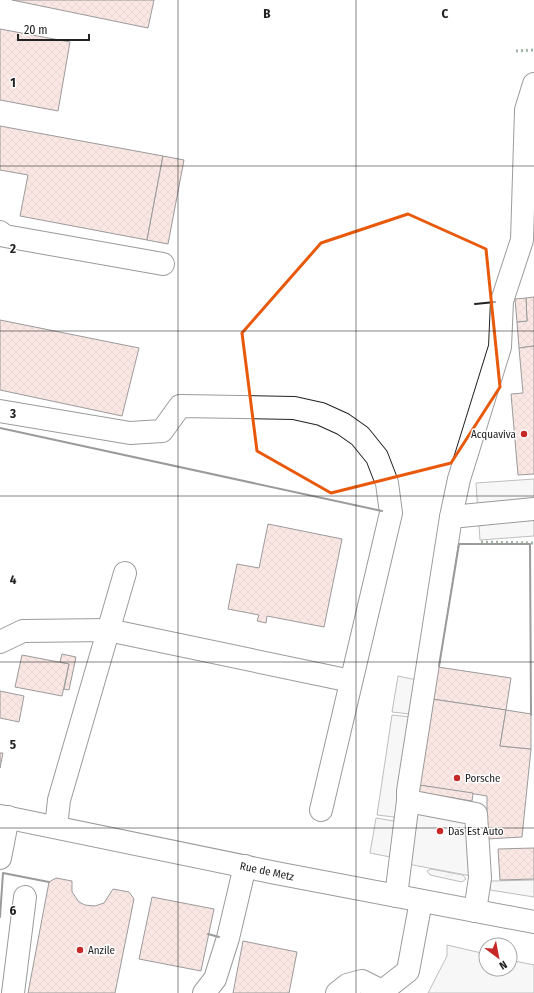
<svg xmlns="http://www.w3.org/2000/svg" width="534" height="993" font-family="'Fira Sans Condensed',sans-serif">
	<style>
		.grass { fill: url(#grass-tufts); stroke: #6f6f6f }
		.parking { fill: #ededed; stroke: #6f6f6f }
		.building { fill: url(#building-cross-hatch); stroke: #222 }
		.lines { fill: none; stroke-linecap: round; stroke-linejoin: round }
		.minor-casing { stroke: #222; stroke-width: 24 }
		.major-casing { stroke: #222; stroke-width: 24 }
		.minor { stroke: #fff; stroke-width: 22 }
		.major { stroke: #fff; stroke-width: 22 }
		.hedge { stroke: #2f5e38; stroke-width: 3; stroke-dasharray: 2 3; stroke-linecap: butt }
		.wall { stroke: #222; stroke-width: 2 }
		.marked { fill: none; stroke: #e8590c; stroke-width: 3; stroke-linejoin: round }
		.grid { fill: none; stroke: #222; stroke-width: 1; stroke-opacity: 0.55 }
		.poi-dot { fill: #c62828; stroke: #fff; stroke-width: 1.5 }
		.labels { text-anchor: middle; stroke-width: 3; stroke-linejoin: round; paint-order: stroke }
		.poi-label { font-size: 11px; fill: #222; stroke: #fff; text-anchor: start }
		.street-label { font-size: 11px; fill: #222; stroke: #fff }
		.grid-label { font-size: 13px; text-anchor: middle; font-weight: bold; fill: #222; stroke: #fff; stroke-width: 3; stroke-linejoin: round; paint-order: stroke }
	</style>
	<defs>
		<pattern id="grass-tufts" width="24" height="20" patternUnits="userSpaceOnUse"><rect width="24" height="20" fill="#eee"/><path d="M3 7l-1-3M5 7V3M7 7l1-3M15 17l-1-3M17 17v-4M19 17l1-3" fill="none" stroke="#ccc"/></pattern>
		<pattern id="building-cross-hatch" width="8" height="8" patternUnits="userSpaceOnUse"><rect width="8" height="8" fill="#f3c9c0"/><path d="M0 0l8 8M0 8l8-8" fill="none" stroke="#d0aca5"/></pattern>
	</defs>
	<rect width="100%" height="100%" fill="#fff"/>
	<!-- grass -->
	<polygon class="grass" points="431,869 463,875 466,879 462,882 430,875 427,871"/>
	<!-- parking -->
	<g class="parking">
		<polygon points="534,479 534,536 480,540 476,483"/>
		<polygon points="398,676 431,683 416,795 485,808 487,879 413,865 390,857 370,853 376,818 394,821 394,817 377,815 392,715 410,717 410,714 392,712"/>
		<polygon points="534,880 534,897 490,890 491,881"/>
		<polygon points="447,945 486,954 486,969 510,969 510,960 534,965 534,993 428,993 447,956"/>
	</g>
	<!-- building -->
	<g class="building">
		<polygon points="12,0 154,0 148,28"/>
		<polygon points="0,29 70,42 58,111 0,100"/>
		<polygon points="0,126 163,156 147,240 20,216 28,175 0,170"/>
		<polygon points="163,156 184,160 168,244 147,240"/>
		<polygon points="534,297 534,346 519,348 517,322 527,321 526,298"/>
		<polygon points="526,298 527,321 517,322 515,299"/>
		<polygon points="0,320 139,348 122,416 0,390"/>
		<polygon points="534,346 534,474 518,475 511,394 523,393 519,348"/>
		<polygon points="268,524 342,539 324,627 267,616 266,623 257,621 259,615 228,609 237,564 259,568"/>
		<polygon points="62,654 76,657 69,690 64,689 69,664 60,662"/>
		<polygon points="22,655 69,664 62,696 15,687"/>
		<polygon points="438,667 511,678 506,710 432,699"/>
		<polygon points="0,691 24,696 19,722 0,718"/>
		<polygon points="432,699 506,710 500,746 531,749 522,837 487,839 487,796 419,785"/>
		<polygon points="506,710 531,714 531,749 500,746"/>
		<polygon points="0,753 3,753 0,768"/>
		<polygon points="419,785 473,793 472,801 418,792"/>
		<polygon points="534,848 534,879 500,880 498,849"/>
		<polygon points="56,878 72,881 72,892 79,902 85,905 95,906 104,903 113,889 129,892 134,899 115,993 28,993 49,882"/>
		<polygon points="152,897 214,909 201,971 139,959"/>
		<polygon points="243,941 297,952 289,993 233,993"/>
	</g>
	<g class="lines">
		<defs>
			<g id="minor">
				<polyline points="0,232 5,236 163,264"/>
				<polyline points="0,411 130,433 162,431 180,406 294,408 321,414 343,424 360,436 377,457 387,483 391,513 321,810"/>
				<polyline points="451,517 459,479 500,347 502,301 522,240 526,110 534,84"/>
				<polyline points="0,642 23,631 108,630 351,681"/>
				<polyline points="408,801 408,791 451,517 534,509"/>
				<polyline points="56,827 59,800 125,573"/>
				<polyline points="0,858 8,817"/>
				<polyline points="396,896 408,801 476,814 480,878 475,911"/>
				<polyline points="13,993 25,897"/>
				<polyline points="204,993 215,979 228,938 245,866"/>
				<polyline points="337,993 347,985 362,981 382,991"/>
				<polyline points="380,993 408,971 421,901"/>
			</g>
			<polyline id="major" points="0,816 276,873 534,922"/>
		</defs>
		<!-- minor casing -->
		<use href="#minor" class="minor-casing"/>
		<!-- major casing -->
		<use href="#major" class="major-casing"/>
		<!-- minor -->
		<use href="#minor" class="minor"/>
		<!-- major -->
		<use href="#major" class="major"/>
		<!-- hedge -->
		<g class="hedge">
			<polyline points="516,51 534,50"/>
			<polyline points="481,542 534,543"/>
		</g>
		<!-- wall -->
		<g class="wall">
			<polyline points="475,304 495,302"/>
			<polyline points="0,428 382,511"/>
			<polyline points="439,666 459,544 530,544 531,715"/>
			<polyline points="0,917 3,873 49,882"/>
			<polyline points="208,934 219,937"/>
		</g>
	</g>
	<!-- marked area -->
	<path d="M0 0H534V993H0ZM408,214L486,249L500,387L451,463L331,493L257,451L242,333L321,243Z" fill="#fff" fill-opacity=".55" fill-rule="evenodd"/>
	<path class="marked" d="M408,214L486,249L500,387L451,463L331,493L257,451L242,333L321,243Z"/>
	<!-- grid -->
	<path class="grid" d="M178,0V993M356,0V993M0,166H534M0,331H534M0,496H534M0,662H534M0,828H534"/>
	<!-- markers -->
	<g class="poi-dot">
		<circle cx="524" cy="434" r="4"/>
		<circle cx="457" cy="778" r="4"/>
		<circle cx="440" cy="831" r="4"/>
		<circle cx="80" cy="950" r="4"/>
	</g>
	<g class="labels">
		<!-- poi labels -->
		<g class="poi-label">
			<text x="516" y="438" text-anchor="end">Acquaviva</text>
			<text x="465" y="782">Porsche</text>
			<text x="448" y="835">Das Est Auto</text>
			<text x="88" y="954">Anzile</text>
		</g>
		<!-- street labels -->
		<g class="street-label">
			<text transform="translate(267 871) rotate(12)" y="4">Rue de Metz</text>
		</g>
	</g>
	<g class="grid-label">
		<text x="267" y="18">B</text>
		<text x="445" y="18">C</text>
		<text x="13" y="87">1</text>
		<text x="13" y="253">2</text>
		<text x="13" y="418">3</text>
		<text x="13" y="584">4</text>
		<text x="13" y="749">5</text>
		<text x="13" y="915">6</text>
	</g>
	<!-- north arrow -->
	<g transform="translate(498 957) rotate(148)"><circle r="19" fill="#ffffff" stroke="#a7a7a7"/>
	<path d="M0-3L7 15L0 10L-7 15Z" fill="#c62828"/>
	<text y="-6" font-size="11" font-weight="bold" text-anchor="middle" fill="#222222">N</text>
	</g>
	<!-- scale -->
	<path d="M18 34v6h71v-6" fill="none" stroke="#222222" stroke-width="2"/>
	<text x="24" y="34" font-size="12" fill="#222222" stroke="#ffffff" stroke-width="3" paint-order="stroke">20 m</text>
</svg>
